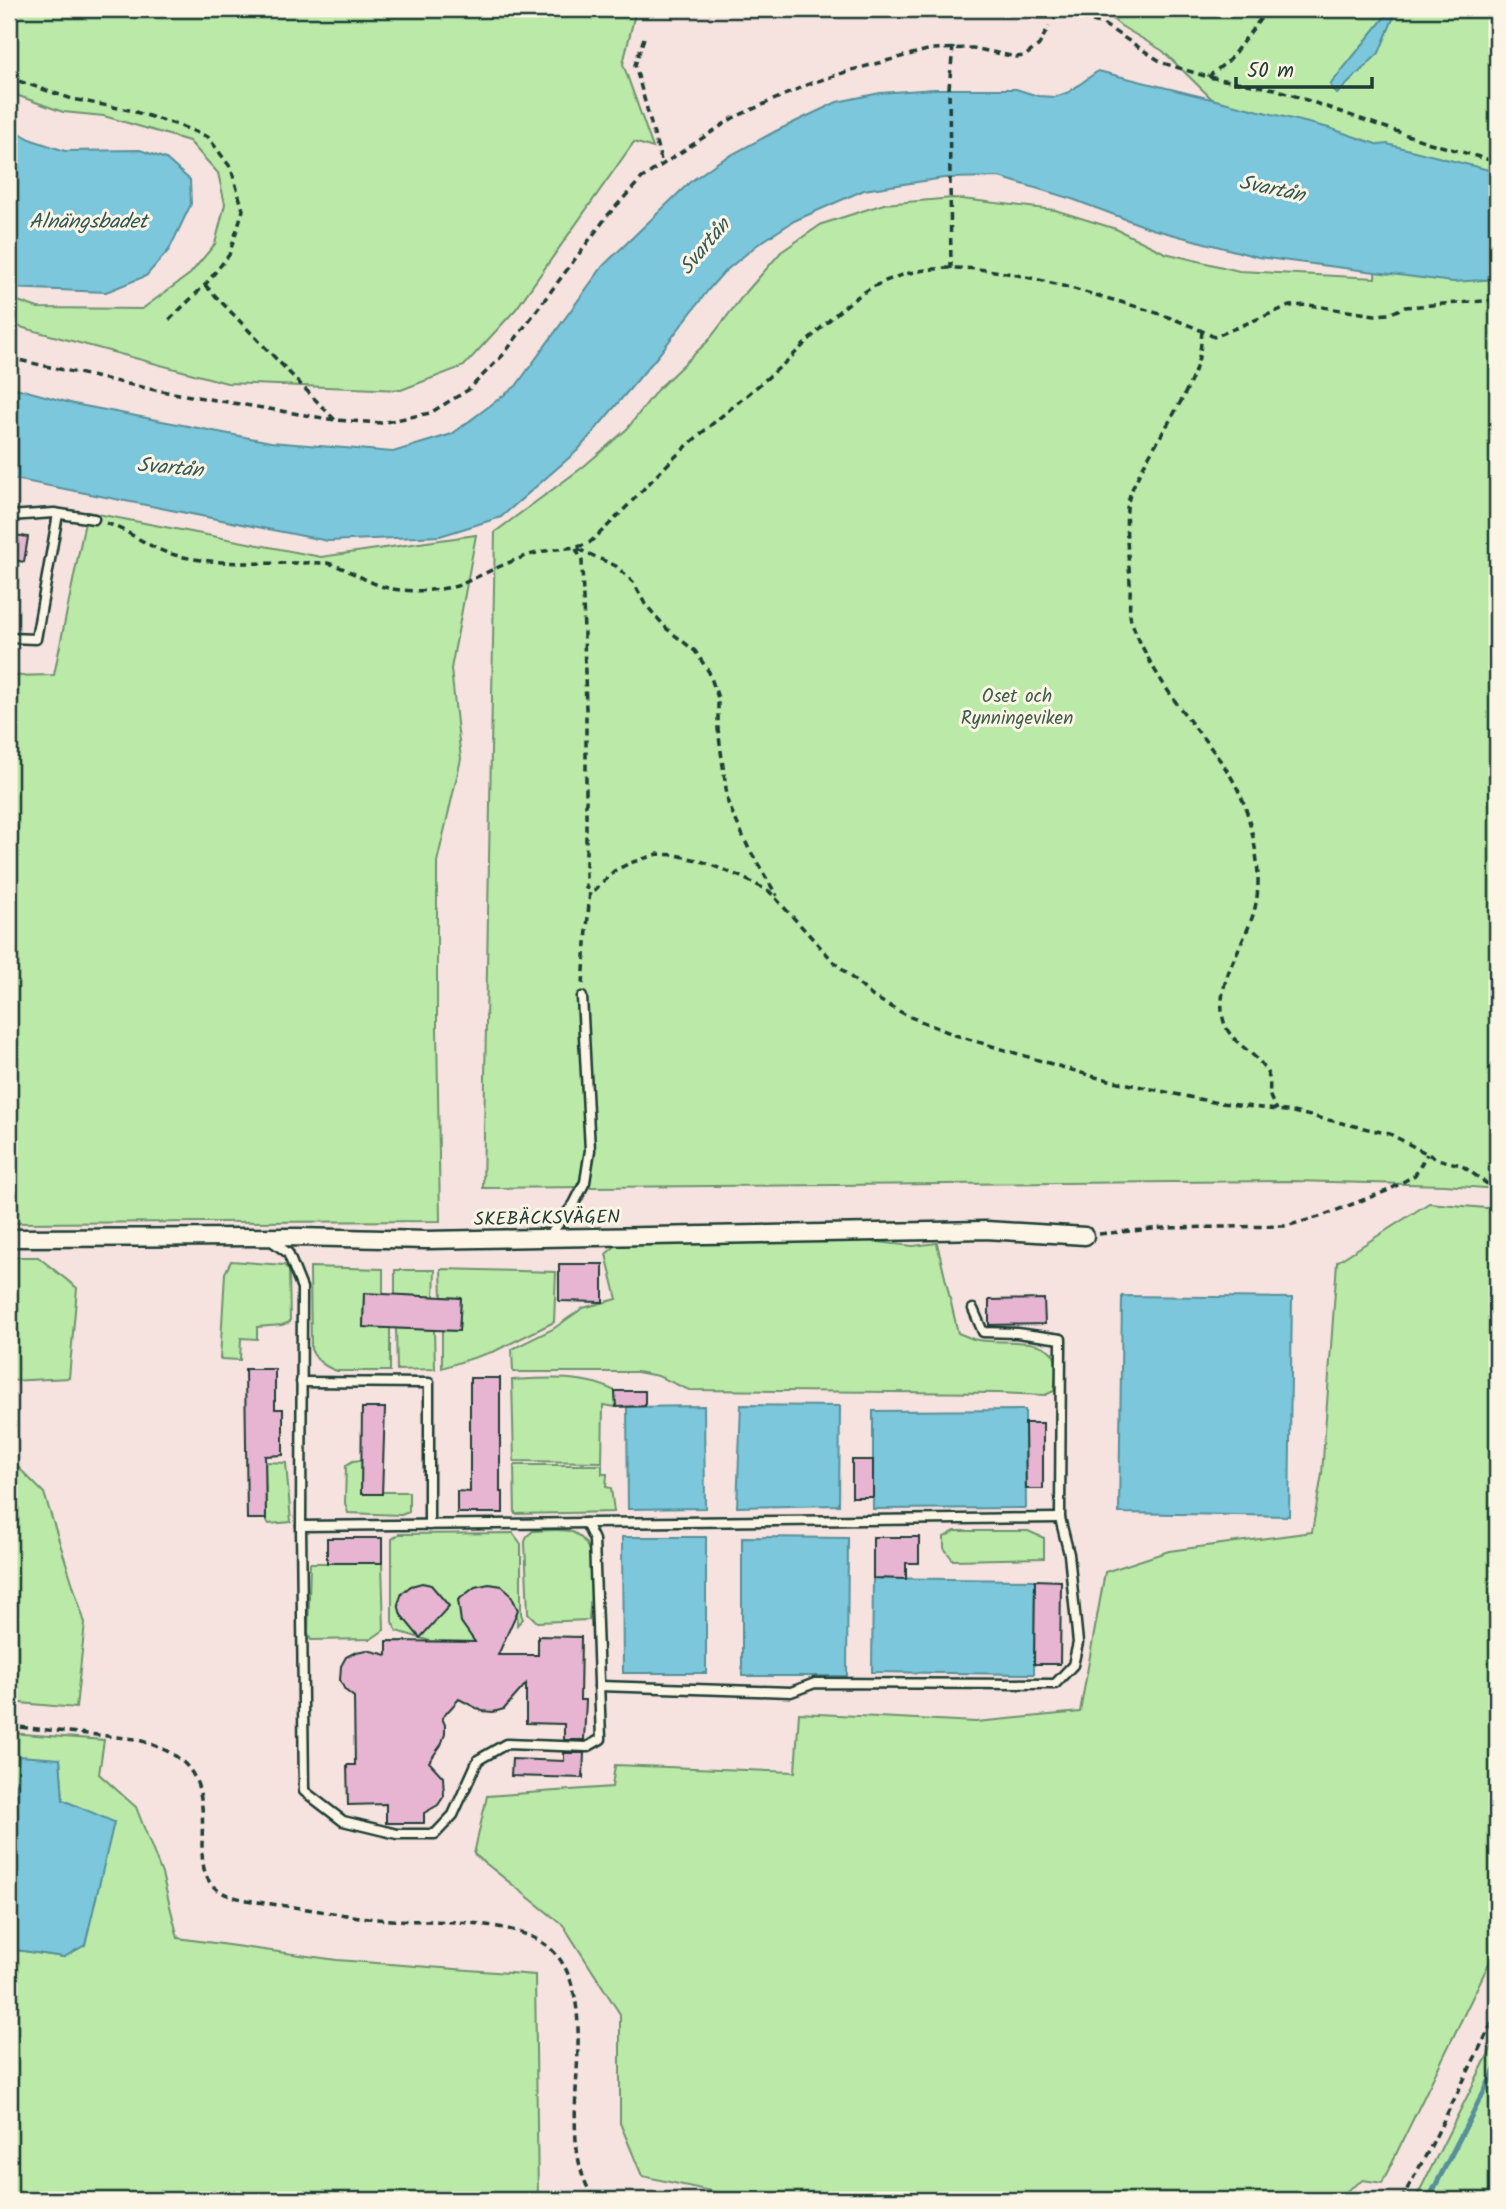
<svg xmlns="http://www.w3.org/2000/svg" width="1506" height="2209" font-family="Kalam,sans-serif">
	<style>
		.green { fill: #bbe9a8; stroke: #6d936e; stroke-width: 2 }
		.water { fill: #7cc7dc; stroke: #579099; stroke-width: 2 }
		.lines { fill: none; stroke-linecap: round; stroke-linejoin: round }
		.stream { stroke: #579099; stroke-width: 5 }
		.building { fill: #e7b5d2; stroke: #1f3d34; stroke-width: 2 }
		.lane-casing { stroke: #1f3d34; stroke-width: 13 }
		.street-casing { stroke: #1f3d34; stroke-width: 21 }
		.path { stroke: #1f3d34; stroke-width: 3.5; stroke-dasharray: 7 5; stroke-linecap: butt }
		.lane { stroke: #fcf5e5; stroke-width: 8 }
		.street { stroke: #fcf5e5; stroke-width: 16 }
		.labels { text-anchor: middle; stroke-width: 6; stroke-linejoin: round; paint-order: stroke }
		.park-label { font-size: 19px; fill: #3e5f4b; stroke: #fcf5e5 }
		.street-label { font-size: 19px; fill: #1f3d34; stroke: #fcf5e5 }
		.water-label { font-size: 21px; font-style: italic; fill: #325956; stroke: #fcf5e5 }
	</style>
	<rect width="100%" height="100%" fill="#f6e2df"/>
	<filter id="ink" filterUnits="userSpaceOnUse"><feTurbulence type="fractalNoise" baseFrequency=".0143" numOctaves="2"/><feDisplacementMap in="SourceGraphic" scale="14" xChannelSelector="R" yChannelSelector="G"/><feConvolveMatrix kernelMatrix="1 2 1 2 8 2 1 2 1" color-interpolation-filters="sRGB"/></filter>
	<g filter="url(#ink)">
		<!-- green -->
		<g class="green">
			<polygon points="9,9 636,9 623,64 653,148 634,142 516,309 464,366 401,390 227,383 9,324 9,298 38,308 142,309 190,274 215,244 225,204 218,173 189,141 104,116 63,112 19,96 9,90"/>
			<polygon points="1100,9 1497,9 1497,1189 1445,1185 1293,1181 483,1188 495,532 583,467 627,429 657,390 708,341 742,297 781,252 822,224 884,204 953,198 1055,210 1116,229 1165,253 1239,271 1375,278 1376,259 1242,108 1212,99 1163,51 1121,26"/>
			<polygon points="87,512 321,557 476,535 451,669 461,759 437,862 437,1028 440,1221 9,1223 9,676 54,675"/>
			<polygon points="1429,1203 1497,1209 1497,1947 1382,2183 1363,2180 1333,2200 751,2200 642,2176 620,2123 620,2014 563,1925 474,1854 487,1796 612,1787 615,1765 795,1772 799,1713 976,1722 1080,1712 1105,1572 1169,1551 1312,1532 1322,1474 1337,1262"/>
			<path d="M781,1231L913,1246L937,1243L958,1333C963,1335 968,1337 973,1339C994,1345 1038,1336 1052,1353C1060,1363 1055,1380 1054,1391L1045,1395L998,1393L689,1390L658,1376L637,1372H513L512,1349L553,1329L583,1308L617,1299L606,1254L615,1246L636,1241Z"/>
			<polygon points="9,1257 38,1257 77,1288 69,1378 9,1381"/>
			<polygon points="231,1261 284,1265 289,1270 290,1322 282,1325 257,1327 257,1339 241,1338 240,1360 220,1359 225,1273"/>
			<path d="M310,1267L383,1269V1294H364L363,1326L390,1328V1371H337C325,1367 316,1361 311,1349Z"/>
			<polygon points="441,1269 556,1272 554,1322 495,1351 442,1368 442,1330 459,1331 461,1298 442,1297"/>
			<polygon points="395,1270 435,1270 434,1297 395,1295"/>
			<polygon points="396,1328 434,1330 435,1369 397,1370"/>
			<path d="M512,1380C546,1378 585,1375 615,1391L616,1407L603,1405L602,1462L514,1461Z"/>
			<polygon points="9,1458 44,1493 85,1623 76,1708 9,1702"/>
			<polygon points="361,1460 382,1492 409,1492 409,1512 401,1515 348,1513 345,1503 346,1465 353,1461"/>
			<polygon points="265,1462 286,1463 291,1522 269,1524 266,1519"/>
			<polygon points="514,1465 602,1465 602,1474 607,1474 606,1487 611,1488 614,1512 515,1514"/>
			<path d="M533,1531C544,1531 562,1528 572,1532C603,1545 590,1594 589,1620L537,1622L528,1613L525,1542L527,1536Z"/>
			<polygon points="955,1531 1028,1531 1044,1538 1044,1558 953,1560 944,1548 944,1537"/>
			<path d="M513,1533L521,1544V1614L523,1619L517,1625C520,1588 494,1572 464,1596L478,1642L430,1641L397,1631L392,1622V1539L399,1534H404Z"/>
			<polygon points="310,1563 382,1563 384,1630 371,1639 311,1640 308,1634"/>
			<polygon points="9,1733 104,1740 99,1774 136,1807 162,1874 178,1938 337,1960 535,1975 538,2200 9,2200 9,1949 64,1957 63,1800 60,1759 15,1797 9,1796"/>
			<polygon points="1497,2037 1497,2200 1415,2200"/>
		</g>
		<!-- water -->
		<g class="water">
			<polygon points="1386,9 1397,9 1379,53 1337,94 1330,85 1388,13"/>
			<polygon points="1098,71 1329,128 1379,145 1387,144 1497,172 1497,279 1453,282 1258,257 1152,229 1072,199 999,177 944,178 864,190 794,221 757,245 723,273 709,289 657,357 578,450 501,517 440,536 328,541 9,478 9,386 74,404 271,442 393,452 452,434 516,386 603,266 690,182 718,162 776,131 837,102 880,93 934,89 1016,89 1038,96 1055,97 1069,92"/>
			<polygon points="9,127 32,140 65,151 140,150 166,159 190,180 191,204 169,250 146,276 106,292 9,288"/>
			<polygon points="1122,1296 1292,1298 1289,1516 1119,1513"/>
			<polygon points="741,1405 840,1406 839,1505 737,1507"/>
			<polygon points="704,1406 705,1508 628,1509 627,1407"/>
			<polygon points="1025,1410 1026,1508 873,1509 873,1411"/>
			<polygon points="622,1537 706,1537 706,1673 623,1673"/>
			<polygon points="742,1537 848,1538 847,1676 742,1676"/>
			<polygon points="873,1578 1035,1580 1034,1674 872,1672"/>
			<polygon points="19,1756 60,1759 63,1800 114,1822 85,1945 64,1957 9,1949 9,1796 15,1797"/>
		</g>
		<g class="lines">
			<!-- stream -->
			<polyline class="stream" points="1428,2200 1497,2066"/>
		</g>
		<!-- building -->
		<g class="building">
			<polygon points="9,534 28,537 24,562 9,559"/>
			<polygon points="559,1264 603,1264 603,1302 559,1301"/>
			<polygon points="364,1293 461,1298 459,1331 363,1327"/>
			<polygon points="1044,1299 1045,1324 989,1325 989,1300"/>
			<polygon points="245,1369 275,1369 275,1409 283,1409 283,1455 265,1456 266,1519 247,1519"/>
			<polygon points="470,1378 500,1378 500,1492 503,1492 503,1513 457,1513 457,1491 470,1492"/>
			<polygon points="615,1391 645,1391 645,1406 616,1407"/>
			<polygon points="362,1408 385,1408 382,1494 361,1494"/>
			<polygon points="1025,1423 1043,1423 1043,1489 1026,1489"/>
			<rect x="852" y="1460" width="21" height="37"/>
			<polygon points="873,1537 919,1537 919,1563 906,1563 906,1579 873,1578"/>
			<rect x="327" y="1538" width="55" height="25"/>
			<polygon points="1035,1580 1061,1581 1060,1664 1034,1664"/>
			<polygon points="422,1583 431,1585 449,1606 420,1638 401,1615 398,1604 402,1593 411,1586"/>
			<polygon points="489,1584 502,1586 510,1593 518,1610 498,1655 538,1655 538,1636 581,1637 580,1700 586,1700 584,1740 564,1740 564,1724 526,1723 526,1684 504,1709 493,1712 482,1711 459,1699 442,1718 445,1725 445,1734 441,1745 429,1762 443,1777 444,1796 438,1805 424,1813 424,1823 386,1823 386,1804 348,1805 347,1765 355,1765 354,1697 345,1690 340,1680 341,1666 346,1657 356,1652 367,1650 387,1655 387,1641 475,1642 461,1622 458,1600 475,1587"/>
			<polygon points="564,1753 584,1753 583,1778 511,1776 512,1759 564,1761"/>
		</g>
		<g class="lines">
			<defs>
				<g id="lane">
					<polyline points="9,516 54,513 94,519"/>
					<polyline points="9,638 36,639 58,514"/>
					<polyline points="548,1237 574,1204 585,1182 590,1150 582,997"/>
					<polyline points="269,1239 288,1253 302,1288 301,1526 304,1791 343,1821 397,1834 435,1834 453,1815 478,1760 506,1744 587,1747 601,1739 594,1540 586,1523"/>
					<polyline points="301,1382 429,1383 429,1525"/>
					<polyline points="301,1526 1060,1518"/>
					<polyline points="599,1686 791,1692 815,1683 1055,1684 1073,1665 1078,1643 1069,1554 1060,1518 1061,1339 1017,1333 983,1332 973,1309"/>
				</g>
				<g id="street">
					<polyline points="1038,9 1054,9"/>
					<polyline points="9,1238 297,1237 427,1240 986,1230 1085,1236"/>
				</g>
			</defs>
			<!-- lane casing -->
			<use href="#lane" class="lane-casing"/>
			<!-- street casing -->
			<use href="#street" class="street-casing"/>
			<!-- path -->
			<g class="path">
				<polyline points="1069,14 1103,24 1163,63 1208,77 1275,89 1430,143 1497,162"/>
				<polyline points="644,38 635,65 662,164"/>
				<polyline points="9,75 13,79 72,99 129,110 178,125 208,137 231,168 243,210 229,255 205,285 166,323"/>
				<polyline points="1208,77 1229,60 1268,9"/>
				<polyline points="951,269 949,88 953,47"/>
				<polyline points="205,285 335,420"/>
				<path d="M1202,331C1201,339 1201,348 1199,357C1192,389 1165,427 1149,456C1141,471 1128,492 1127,509C1125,534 1129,558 1130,583C1131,595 1128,609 1131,620C1142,652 1163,685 1183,712C1211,750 1239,776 1250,824C1256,848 1261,877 1256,903C1249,941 1215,977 1223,1018C1228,1045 1259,1051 1268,1075C1271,1081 1269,1089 1270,1096C1271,1100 1275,1106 1277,1110"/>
				<polyline points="9,358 155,390 335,420 381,423 430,413 468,390 504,354 608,215 642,178 733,118 809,84 852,70 931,49 973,48 1016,57 1025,56 1039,45 1049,26"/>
				<path d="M106,523C130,531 150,549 175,555C222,567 279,562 327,563C348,568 364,581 384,587C406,593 435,591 457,586C485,574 515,557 545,551C561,547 574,550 589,543C620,516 646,485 675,457C711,423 751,393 788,360C815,335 843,302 877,285C946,250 1030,277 1099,296C1139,307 1178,318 1214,337L1289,306L1308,305L1375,315L1389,314L1405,307L1497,300"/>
				<polyline points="576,549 582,561 586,710 586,888 595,890 614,871 630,863 658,854 676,855 701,861 739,876 769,891 834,962 872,996 908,1016 955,1035 1095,1077 1213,1102 1293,1112 1390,1134 1437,1159 1461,1165 1486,1183 1497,1187"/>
				<polyline points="578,549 616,566 634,583 645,604 667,629 695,651 709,672 718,698 718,729 728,803 748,847 777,896"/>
				<polyline points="583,984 590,889"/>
				<polyline points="1099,1234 1163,1228 1286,1226 1319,1217 1389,1190 1415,1175 1427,1154"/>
				<path d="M9,1726L136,1739C153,1745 170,1750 183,1762C227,1804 174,1880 231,1896C251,1902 273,1904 294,1907C321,1911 349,1916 377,1919C427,1924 526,1913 559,1958C604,2020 549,2135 595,2200"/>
				<polyline points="1401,2200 1430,2148 1497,2013"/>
			</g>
			<!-- lane -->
			<use href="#lane" class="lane"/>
			<!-- street -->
			<use href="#street" class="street"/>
		</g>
	</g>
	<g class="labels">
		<!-- park labels -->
		<g class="park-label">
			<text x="1017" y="702">Oset och<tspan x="1017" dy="22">Rynningeviken</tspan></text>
		</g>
		<!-- street labels -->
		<g class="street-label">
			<text transform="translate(547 1217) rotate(-1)" y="7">SKEBÄCKSVÄGEN</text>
		</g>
		<!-- water labels -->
		<g class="water-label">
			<text transform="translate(1272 188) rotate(12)" y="7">Svartån</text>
			<text x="88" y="228">Alnängsbadet</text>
			<text transform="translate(704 246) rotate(-50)" y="7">Svartån</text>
			<text transform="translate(170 467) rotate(5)" y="7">Svartån</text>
		</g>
	</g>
	<!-- margin -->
	<rect width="1506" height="2209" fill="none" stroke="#fcf5e5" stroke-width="35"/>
	<rect x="18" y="18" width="1471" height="2174" fill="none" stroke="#1f3d34" stroke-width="2.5" filter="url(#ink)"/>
	<!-- scale -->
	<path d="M1236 77v10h136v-10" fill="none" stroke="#1f3d34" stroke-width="3.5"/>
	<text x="1247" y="77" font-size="21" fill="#1f3d34" stroke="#fcf5e5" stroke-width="5" paint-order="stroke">50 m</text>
</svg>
